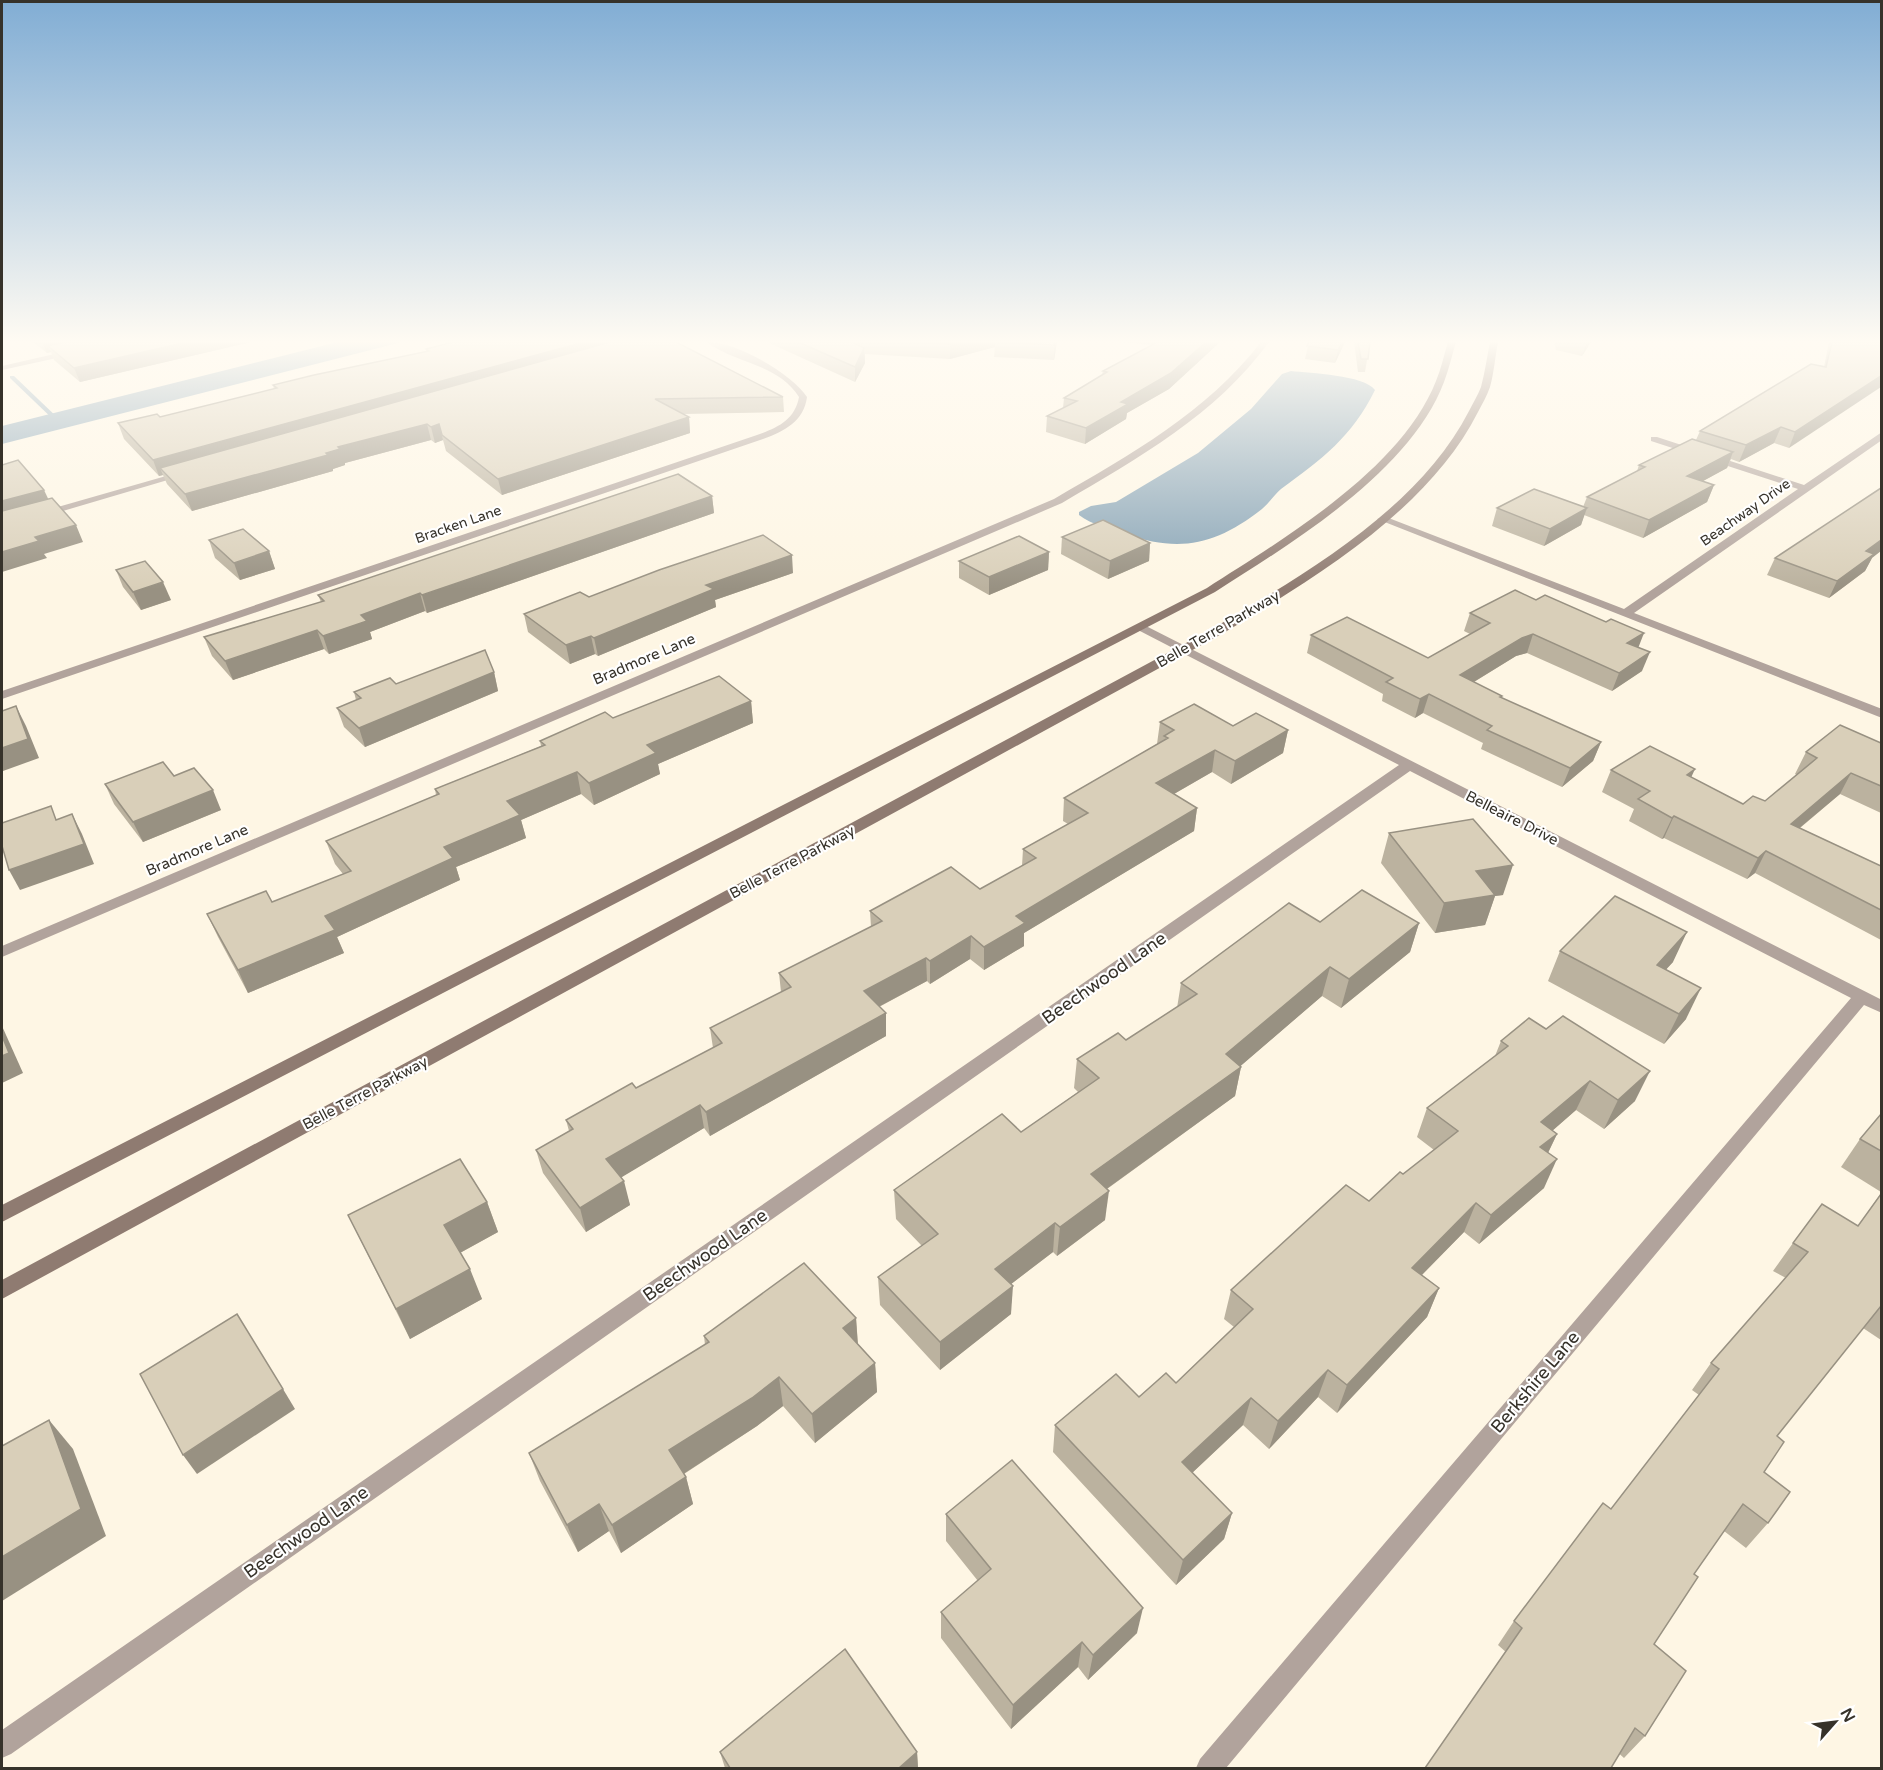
<svg xmlns="http://www.w3.org/2000/svg" width="1883" height="1770" font-family="'Varela Round',sans-serif">
	<style>
		.water { fill: #86a3b6 }
		.lines { fill: none; stroke-linecap: round; stroke-linejoin: round }
		.stream { fill: #86a3b6; fill-rule: evenodd }
		.minor { fill: #b1a39c; fill-rule: evenodd }
		.secondary { fill: #8f7b71; fill-rule: evenodd }
		.wall { fill: #bbb29f }
		.shaded-wall { fill: #989182 }
		.building { fill: #d9cfb9; stroke: #989182; stroke-width: 1.5 }
		.labels { text-anchor: middle; stroke-width: 4.5; stroke-linejoin: round; paint-order: stroke }
		.far-street-label { font-size: 14px; fill: #36322a; stroke: #fff }
		.street-label { font-size: 15px; fill: #36322a; stroke: #fff }
		.near-street-label { font-size: 18px; fill: #36322a; stroke: #fff }
	</style>
	<rect width="100%" height="100%" fill="#fef6e4"/>
	<!-- water -->
	<g class="water">
		<polygon points="338,342 402,342 2,444 2,426"/>
		<path d="M1291,371C1310,373 1364,375 1375,390C1352,437 1322,459 1281,489C1274,495 1269,503 1262,509C1216,545 1180,553 1125,534C1110,529 1092,525 1079,515V512L1091,506L1116,502L1198,453L1251,409L1282,374Z"/>
	</g>
	<g class="lines">
		<!-- stream -->
		<polygon class="stream" points="10,376 14,376 61,421 61,423 57,423 10,378"/>
		<!-- minor -->
		<g class="minor">
			<path d="M707,342C733,340 793,374 807,397C804,421 785,431 763,439L2,699V691L757,435C777,428 795,420 799,397C778,363 735,364 707,342Z"/>
			<path d="M1261,342H1269C1216,415 1138,458 1062,503L2,957V946L1054,499C1131,454 1206,413 1261,342Z"/>
			<polygon points="72,350 75,350 75,354 2,370 2,366"/>
			<polygon points="1882,432 1882,440 1634,613 1882,709 1882,718 1377,519 1386,517 1624,609 1798,489 1651,441 1651,437 1657,437 1804,485"/>
			<polygon points="180,472 188,474 2,529 2,523"/>
			<polygon points="1142,624 1882,1000 1882,1013 1864,1005 1226,1768 1196,1768 1200,1759 1851,998 1410,771 11,1754 2,1758 2,1730 1399,765 1138,630 1138,626"/>
		</g>
		<!-- secondary -->
		<g class="secondary">
			<path d="M1448,342H1456C1452,355 1449,369 1444,382C1410,472 1293,542 1215,592L2,1222V1205L1207,588C1283,539 1401,470 1436,381C1441,369 1444,355 1448,342Z"/>
			<path d="M1490,342H1498C1495,357 1494,373 1490,387C1487,396 1482,404 1478,412C1428,511 1313,579 1220,635L2,1299V1280L1212,629C1303,575 1419,509 1469,411C1473,403 1478,395 1481,387C1485,372 1487,357 1490,342Z"/>
		</g>
	</g>
	<!-- wall -->
	<g class="wall">
		<polygon points="33,342 251,342 80,382 54,360 51,352 47,353"/>
		<polygon points="767,342 1057,342 1054,360 994,357 995,347 950,359 865,354 865,363 855,382"/>
		<polygon points="1121,342 1220,342 1169,389 1127,413 1126,419 1085,444 1046,432 1047,416 1063,408 1064,398 1102,375 1103,371 1152,345"/>
		<polygon points="1309,342 1345,342 1335,363 1305,359"/>
		<polygon points="1354,342 1370,342 1365,372 1358,372"/>
		<polygon points="1554,342 1591,342 1582,356 1556,350"/>
		<polygon points="1829,342 1881,342 1789,448 1774,443 1739,462 1731,459 1727,468 1703,481 1714,485 1707,502 1643,538 1584,515 1581,525 1544,546 1492,526 1497,508 1583,507 1587,497 1637,471 1639,465 1696,440 1700,431 1824,367"/>
		<polygon points="426,349 783,397 784,412 683,414 689,417 690,433 502,495 446,451 443,440 435,443 431,440 345,463 345,465 333,469 333,471 192,511 167,484 163,475 159,476 124,439 118,423 160,417 274,389 273,385 426,351"/>
		<polygon points="712,496 714,513 427,613 425,611 370,632 372,639 329,654 324,649 233,680 212,656 204,637 321,602 318,595"/>
		<polygon points="1062,537 1150,543 1149,561 1108,579 1061,554"/>
		<polygon points="209,540 269,551 275,569 240,580 215,558"/>
		<polygon points="1049,552 1048,570 989,595 959,578 959,561"/>
		<polygon points="1775,558 1872,558 1865,571 1829,598 1767,575"/>
		<polygon points="116,570 171,600 141,610 123,587"/>
		<polygon points="793,573 715,600 716,607 598,656 595,654 570,664 528,632 524,614 589,597"/>
		<polygon points="1470,613 1638,647 1642,671 1612,691 1527,653 1516,656 1474,682 1501,698 1601,742 1593,761 1562,787 1481,749 1483,743 1423,713 1415,718 1382,701 1383,694 1307,653 1311,635 1428,658 1470,634 1464,631"/>
		<polygon points="494,672 498,691 365,747 344,727 337,708 356,700 354,692 396,684"/>
		<polygon points="751,701 753,723 658,764 660,774 594,805 581,794 521,820 526,838 456,867 460,880 337,937 344,953 248,993 218,937 207,914 272,902 343,874 335,864 326,841 436,795 435,789 541,746 540,741 613,718"/>
		<polygon points="1160,722 1233,726 1288,730 1283,753 1231,784 1212,772 1174,794 1197,808 1194,831 1024,933 1024,946 984,970 970,959 930,984 927,981 879,1007 886,1013 886,1036 710,1136 704,1128 621,1177 630,1205 586,1232 543,1173 536,1150 569,1131 566,1120 636,1088 713,1048 710,1028 781,992 779,973 871,927 870,911 980,889 1022,866 1023,849 1068,824 1063,821 1064,798 1157,744"/>
		<polygon points="1881,743 1881,813 1840,794 1800,828 1881,866 1881,940 1755,873 1747,879 1664,838 1662,839 1629,821 1634,809 1602,792 1611,770 1691,777 1743,804 1765,801 1797,775 1795,774 1806,752"/>
		<polygon points="174,776 221,810 143,842 114,804 105,784"/>
		<polygon points="1389,833 1503,895 1495,896 1485,925 1435,933 1381,863"/>
		<polygon points="1320,922 1419,923 1410,952 1341,1008 1322,996 1240,1066 1241,1067 1235,1096 1107,1189 1105,1220 1057,1256 1053,1252 1011,1284 1011,1314 940,1370 880,1305 878,1277 922,1246 896,1219 894,1190 1021,1132 1078,1092 1074,1088 1077,1059 1126,1040 1177,1008 1181,983"/>
		<polygon points="1560,951 1673,962 1665,970 1686,1019 1664,1044 1548,981"/>
		<polygon points="1501,1041 1635,1101 1604,1129 1576,1110 1552,1131 1557,1134 1548,1153 1544,1188 1479,1244 1464,1232 1422,1275 1439,1288 1427,1317 1337,1413 1318,1397 1269,1449 1243,1425 1192,1473 1232,1513 1224,1539 1176,1585 1053,1452 1055,1425 1176,1383 1234,1327 1224,1319 1231,1290 1369,1201 1434,1150 1417,1137 1427,1108 1495,1056"/>
		<polygon points="1881,1114 1881,1192 1841,1167 1860,1139"/>
		<polygon points="1881,1193 1881,1340 1863,1328 1777,1436 1764,1472 1768,1523 1746,1548 1724,1531 1694,1574 1654,1644 1645,1736 1624,1758 1498,1645 1514,1621 1611,1509 1699,1395 1692,1390 1711,1363 1786,1278 1773,1271 1793,1243 1858,1226"/>
		<polygon points="487,1202 498,1232 460,1253 482,1299 410,1339 348,1215"/>
		<polygon points="856,1318 858,1344 875,1363 877,1392 815,1443 783,1406 757,1426 684,1474 686,1477 693,1504 621,1553 609,1531 578,1552 540,1481 529,1453 705,1345 704,1336"/>
		<polygon points="946,1514 1137,1633 1088,1680 1078,1667 1011,1729 941,1638 941,1612 978,1581 946,1541"/>
		<polygon points="720,1752 917,1752 918,1768 725,1768"/>
	</g>
	<!-- shaded-wall -->
	<g class="shaded-wall">
		<polygon points="42,342 99,342 48,346 51,352 47,353"/>
		<polygon points="187,342 251,342 80,382 74,368"/>
		<polygon points="584,342 640,342 160,468 163,475 159,476 153,460"/>
		<polygon points="959,342 997,342 995,342 995,347 950,359 950,344"/>
		<polygon points="1055,342 1057,342 1054,360 1054,345"/>
		<polygon points="1206,342 1220,342 1169,389 1127,413 1126,419 1085,444 1086,428 1121,402"/>
		<polygon points="1342,342 1345,342 1335,363 1338,350"/>
		<polygon points="1587,342 1591,342 1582,356"/>
		<polygon points="864,348 865,363 855,382 855,367"/>
		<polygon points="1881,373 1881,387 1789,448 1795,432"/>
		<polygon points="689,417 690,433 502,495 498,479"/>
		<polygon points="427,424 431,440 345,463 345,465 333,469 333,471 192,511 185,494 326,453 338,447"/>
		<polygon points="439,424 443,440 435,443 431,427"/>
		<polygon points="1781,427 1774,443 1739,462 1746,445"/>
		<polygon points="1733,452 1727,468 1681,493 1687,476"/>
		<polygon points="1714,485 1707,502 1643,538 1649,520"/>
		<polygon points="44,490 52,507 2,521 2,501"/>
		<polygon points="712,496 714,513 427,613 422,595"/>
		<polygon points="1587,508 1581,525 1544,546 1550,529"/>
		<polygon points="76,525 83,542 44,554 47,558 2,572 2,552 35,537"/>
		<polygon points="1881,540 1881,551 1872,558 1865,571 1829,598 1837,581 1866,551"/>
		<polygon points="1150,543 1149,561 1108,579 1110,561"/>
		<polygon points="269,551 275,569 240,580 234,563"/>
		<polygon points="1049,552 1048,570 989,595 989,577"/>
		<polygon points="792,555 793,573 715,600 716,607 598,656 594,638 706,585"/>
		<polygon points="163,582 171,600 141,610 133,592"/>
		<polygon points="420,593 425,611 370,632 372,639 329,654 323,636 361,615"/>
		<polygon points="317,630 324,649 233,680 225,661"/>
		<polygon points="1644,633 1637,651 1627,643"/>
		<polygon points="1533,634 1527,653 1516,656 1454,694 1460,675 1522,638"/>
		<polygon points="591,636 595,654 570,664 566,645"/>
		<polygon points="1650,652 1642,671 1612,691 1619,673"/>
		<polygon points="494,672 498,691 365,747 359,728"/>
		<polygon points="1429,694 1423,713 1415,718 1420,699"/>
		<polygon points="751,701 753,723 658,764 660,774 594,805 589,783 647,745"/>
		<polygon points="16,706 26,726 39,758 3,771 2,769 2,748"/>
		<polygon points="1288,730 1283,753 1231,784 1235,761"/>
		<polygon points="1601,742 1593,761 1562,787 1570,768"/>
		<polygon points="1215,750 1212,772 1153,806 1156,783"/>
		<polygon points="1695,769 1685,791 1687,775"/>
		<polygon points="577,772 581,794 521,820 526,838 456,867 460,880 337,937 344,953 248,993 238,970 325,916 444,847 507,801"/>
		<polygon points="1851,773 1840,794 1779,845 1791,824"/>
		<polygon points="213,790 221,810 143,842 133,822"/>
		<polygon points="1197,808 1194,831 1024,933 1024,946 984,970 984,947 1016,916"/>
		<polygon points="72,814 82,834 94,864 20,890 9,870"/>
		<polygon points="1674,816 1664,838 1662,839 1672,818"/>
		<polygon points="1766,851 1755,873 1747,879 1758,858"/>
		<polygon points="1513,865 1503,895 1495,896 1485,925 1435,933 1444,903 1476,871"/>
		<polygon points="1419,923 1410,952 1341,1008 1349,979"/>
		<polygon points="1687,932 1673,962 1642,996 1657,965"/>
		<polygon points="971,936 970,959 930,984 930,961"/>
		<polygon points="926,958 927,981 865,1014 864,991"/>
		<polygon points="1330,967 1322,996 1229,1076 1241,1067 1235,1096 1087,1203 1091,1174 1226,1054"/>
		<polygon points="1701,988 1686,1019 1664,1044 1679,1014"/>
		<polygon points="886,1013 886,1036 710,1136 706,1112"/>
		<polygon points="2,1026 23,1073 2,1083"/>
		<polygon points="1650,1071 1635,1101 1604,1129 1618,1100"/>
		<polygon points="1590,1081 1576,1110 1528,1152 1541,1122"/>
		<polygon points="700,1105 704,1128 612,1183 606,1159"/>
		<polygon points="1557,1134 1543,1163 1540,1147"/>
		<polygon points="1557,1159 1544,1188 1479,1244 1491,1215"/>
		<polygon points="624,1181 630,1205 586,1232 580,1208"/>
		<polygon points="1109,1191 1105,1220 1057,1256 1060,1227"/>
		<polygon points="487,1202 498,1232 456,1255 444,1225"/>
		<polygon points="1476,1203 1464,1232 1401,1296 1412,1268"/>
		<polygon points="1055,1223 1053,1252 994,1297 995,1269"/>
		<polygon points="470,1269 482,1299 410,1339 396,1309"/>
		<polygon points="1013,1286 1011,1314 940,1370 940,1342"/>
		<polygon points="1439,1288 1427,1317 1337,1413 1347,1385"/>
		<polygon points="856,1318 858,1348 843,1328"/>
		<polygon points="875,1363 877,1392 815,1443 812,1414"/>
		<polygon points="1328,1370 1318,1397 1269,1449 1278,1421"/>
		<polygon points="779,1377 783,1406 757,1426 677,1478 669,1450"/>
		<polygon points="283,1389 295,1409 197,1474 183,1455"/>
		<polygon points="1251,1398 1243,1425 1175,1489 1182,1462"/>
		<polygon points="49,1420 73,1449 106,1536 2,1601 2,1557"/>
		<polygon points="686,1477 693,1504 621,1553 612,1525"/>
		<polygon points="599,1504 609,1531 578,1552 567,1525"/>
		<polygon points="1232,1513 1224,1539 1176,1585 1183,1560"/>
		<polygon points="1143,1608 1137,1633 1088,1680 1093,1655"/>
		<polygon points="1082,1642 1078,1667 1011,1729 1013,1705"/>
		<polygon points="917,1752 918,1768 899,1768"/>
	</g>
	<!-- building -->
	<g class="building">
		<polygon points="66,342 187,342 74,368 48,346"/>
		<polygon points="453,342 584,342 153,460 118,423 157,414 160,417 277,388 273,385 314,375 429,351 426,349"/>
		<polygon points="610,342 676,342 783,397 655,399 689,417 498,479 442,435 439,424 431,427 427,424 338,447 340,449 326,453 328,455 185,494 160,468"/>
		<polygon points="798,342 852,342 864,348 855,367"/>
		<polygon points="903,342 959,342 950,344"/>
		<polygon points="995,342 1055,342 1054,345"/>
		<polygon points="1156,342 1206,342 1171,373 1121,402 1128,404 1086,428 1047,416 1077,401 1064,398 1107,372 1103,371 1154,344"/>
		<polygon points="1309,342 1342,342 1338,350 1307,346"/>
		<polygon points="1358,342 1370,342 1368,359 1361,359"/>
		<polygon points="1832,342 1881,342 1881,376 1795,432 1781,427 1746,445 1700,431 1811,364 1826,367"/>
		<polygon points="1692,439 1733,452 1687,476 1714,485 1649,520 1587,497 1645,467 1639,465"/>
		<polygon points="18,460 44,490 2,501 2,465"/>
		<polygon points="678,474 712,496 422,595 420,593 361,615 367,621 323,636 317,630 225,661 204,637 324,601 318,595"/>
		<polygon points="1881,488 1881,540 1866,551 1874,554 1837,581 1775,558"/>
		<polygon points="1534,489 1587,508 1550,529 1497,508"/>
		<polygon points="52,498 76,525 35,537 39,541 2,552 2,511"/>
		<polygon points="1103,520 1150,543 1110,561 1062,537"/>
		<polygon points="243,529 269,551 234,563 209,540"/>
		<polygon points="763,535 792,555 706,585 714,589 594,638 591,636 566,645 524,614 580,592 589,597 659,570"/>
		<polygon points="1019,536 1049,552 989,577 959,561"/>
		<polygon points="145,561 163,582 133,592 116,570"/>
		<polygon points="1515,590 1536,600 1545,595 1606,622 1611,619 1644,633 1627,643 1650,652 1619,673 1533,634 1522,638 1460,675 1502,696 1500,697 1601,742 1570,768 1487,730 1492,726 1429,694 1420,699 1386,682 1393,678 1311,635 1347,617 1428,658 1490,623 1470,613"/>
		<polygon points="485,650 494,672 359,728 337,708 361,698 354,692 390,678 396,684"/>
		<polygon points="719,676 751,701 647,745 656,753 589,783 577,772 507,801 520,815 444,847 453,858 325,916 335,930 238,970 207,914 266,891 272,902 351,871 326,841 439,794 435,789 545,745 540,741 605,712 613,718"/>
		<polygon points="1194,704 1233,726 1256,713 1288,730 1235,761 1215,750 1156,783 1197,808 1016,916 1025,923 984,947 971,936 930,961 926,958 864,991 886,1013 706,1112 700,1105 606,1159 624,1181 580,1208 536,1150 573,1129 566,1120 632,1083 636,1088 722,1043 710,1028 791,987 779,973 882,921 870,911 951,867 980,889 1036,858 1023,849 1088,813 1064,798 1168,738 1164,736 1174,730 1160,722"/>
		<polygon points="16,706 28,739 2,748 2,711"/>
		<polygon points="1840,725 1881,743 1881,786 1851,773 1791,824 1881,866 1881,910 1766,851 1758,858 1674,816 1672,818 1638,799 1650,791 1611,770 1650,746 1695,769 1687,775 1743,804 1753,796 1765,801 1817,758 1806,752"/>
		<polygon points="163,762 174,776 194,768 213,790 133,822 105,784"/>
		<polygon points="51,806 56,820 72,814 84,844 9,870 2,846 2,823"/>
		<polygon points="1473,819 1513,865 1476,871 1495,895 1444,903 1389,833"/>
		<polygon points="1362,890 1419,923 1349,979 1330,967 1226,1054 1241,1067 1091,1174 1109,1191 1060,1227 1055,1223 995,1269 1013,1286 940,1342 878,1277 938,1234 894,1190 1002,1114 1021,1132 1099,1078 1077,1059 1118,1033 1126,1040 1197,994 1181,983 1289,903 1320,922"/>
		<polygon points="1615,896 1687,932 1657,965 1701,988 1679,1014 1560,951"/>
		<polygon points="1563,1016 1650,1071 1618,1100 1590,1081 1541,1122 1557,1134 1540,1147 1557,1159 1491,1215 1476,1203 1412,1268 1439,1288 1347,1385 1328,1370 1278,1421 1251,1398 1182,1462 1232,1513 1183,1560 1055,1425 1116,1374 1139,1397 1166,1373 1176,1383 1253,1309 1231,1290 1346,1185 1369,1201 1400,1172 1403,1174 1458,1131 1427,1108 1508,1046 1501,1041 1529,1018 1546,1029"/>
		<polygon points="2,1036 9,1053 2,1056"/>
		<polygon points="1881,1114 1881,1151 1860,1139"/>
		<polygon points="460,1159 487,1202 444,1225 470,1269 396,1309 348,1215"/>
		<polygon points="1881,1194 1881,1306 1777,1436 1784,1442 1764,1472 1790,1492 1768,1523 1743,1504 1694,1574 1698,1577 1654,1644 1686,1671 1645,1736 1635,1728 1611,1768 1425,1768 1522,1628 1514,1621 1603,1503 1611,1509 1719,1369 1711,1363 1808,1252 1793,1243 1822,1204 1858,1226"/>
		<polygon points="804,1263 856,1318 843,1328 875,1363 812,1414 779,1377 752,1398 669,1450 686,1477 612,1525 599,1504 567,1525 529,1453 709,1342 704,1336"/>
		<polygon points="237,1314 283,1389 183,1455 140,1374"/>
		<polygon points="49,1420 81,1509 2,1557 2,1446"/>
		<polygon points="1012,1460 1143,1608 1093,1655 1082,1642 1013,1705 941,1612 991,1569 946,1514"/>
		<polygon points="845,1649 917,1752 899,1768 730,1768 720,1752"/>
	</g>
	<!-- sky -->
	<linearGradient id="sky" x2="0" y2="1"><stop stop-color="#81add4"/><stop offset="0.58" stop-color="#fffbf3"/><stop offset="1" stop-color="#fffbf3" stop-opacity="0"/></linearGradient>
	<rect width="1883" height="589" fill="url(#sky)"/>
	<g class="labels">
		<!-- far-street labels -->
		<g class="far-street-label">
			<text transform="translate(1745 512) rotate(-35)" y="5">Beachway Drive</text>
			<text transform="translate(458 524) rotate(-19)" y="5">Bracken Lane</text>
		</g>
		<!-- street labels -->
		<g class="street-label">
			<text transform="translate(1218 629) rotate(-30)" y="5">Belle Terre Parkway</text>
			<text transform="translate(644 659) rotate(-23)" y="5">Bradmore Lane</text>
			<text transform="translate(1512 818) rotate(27)" y="5">Belleaire Drive</text>
			<text transform="translate(197 850) rotate(-23)" y="5">Bradmore Lane</text>
			<text transform="translate(792 862) rotate(-28)" y="5">Belle Terre Parkway</text>
			<text transform="translate(365 1093) rotate(-28)" y="5">Belle Terre Parkway</text>
		</g>
		<!-- near-street labels -->
		<g class="near-street-label">
			<text transform="translate(1104 978) rotate(-35)" y="6">Beechwood Lane</text>
			<text transform="translate(705 1255) rotate(-35)" y="6">Beechwood Lane</text>
			<text transform="translate(1535 1382) rotate(-50)" y="6">Berkshire Lane</text>
			<text transform="translate(306 1532) rotate(-35)" y="6">Beechwood Lane</text>
		</g>
	</g>
	<!-- border -->
	<rect width="1883" height="1770" fill="none" stroke="#36322a" stroke-width="6"/>
	<!-- north arrow -->
	<g transform="translate(1835 1722) rotate(62)" stroke="#ffffff" stroke-width="4.5" paint-order="stroke">
	<path d="M0-4.5L10 22L0 15L-10 22Z" fill="#36322a"/>
	<text y="-9" font-size="16" font-weight="bold" text-anchor="middle" fill="#36322a">N</text>
	</g>
</svg>
